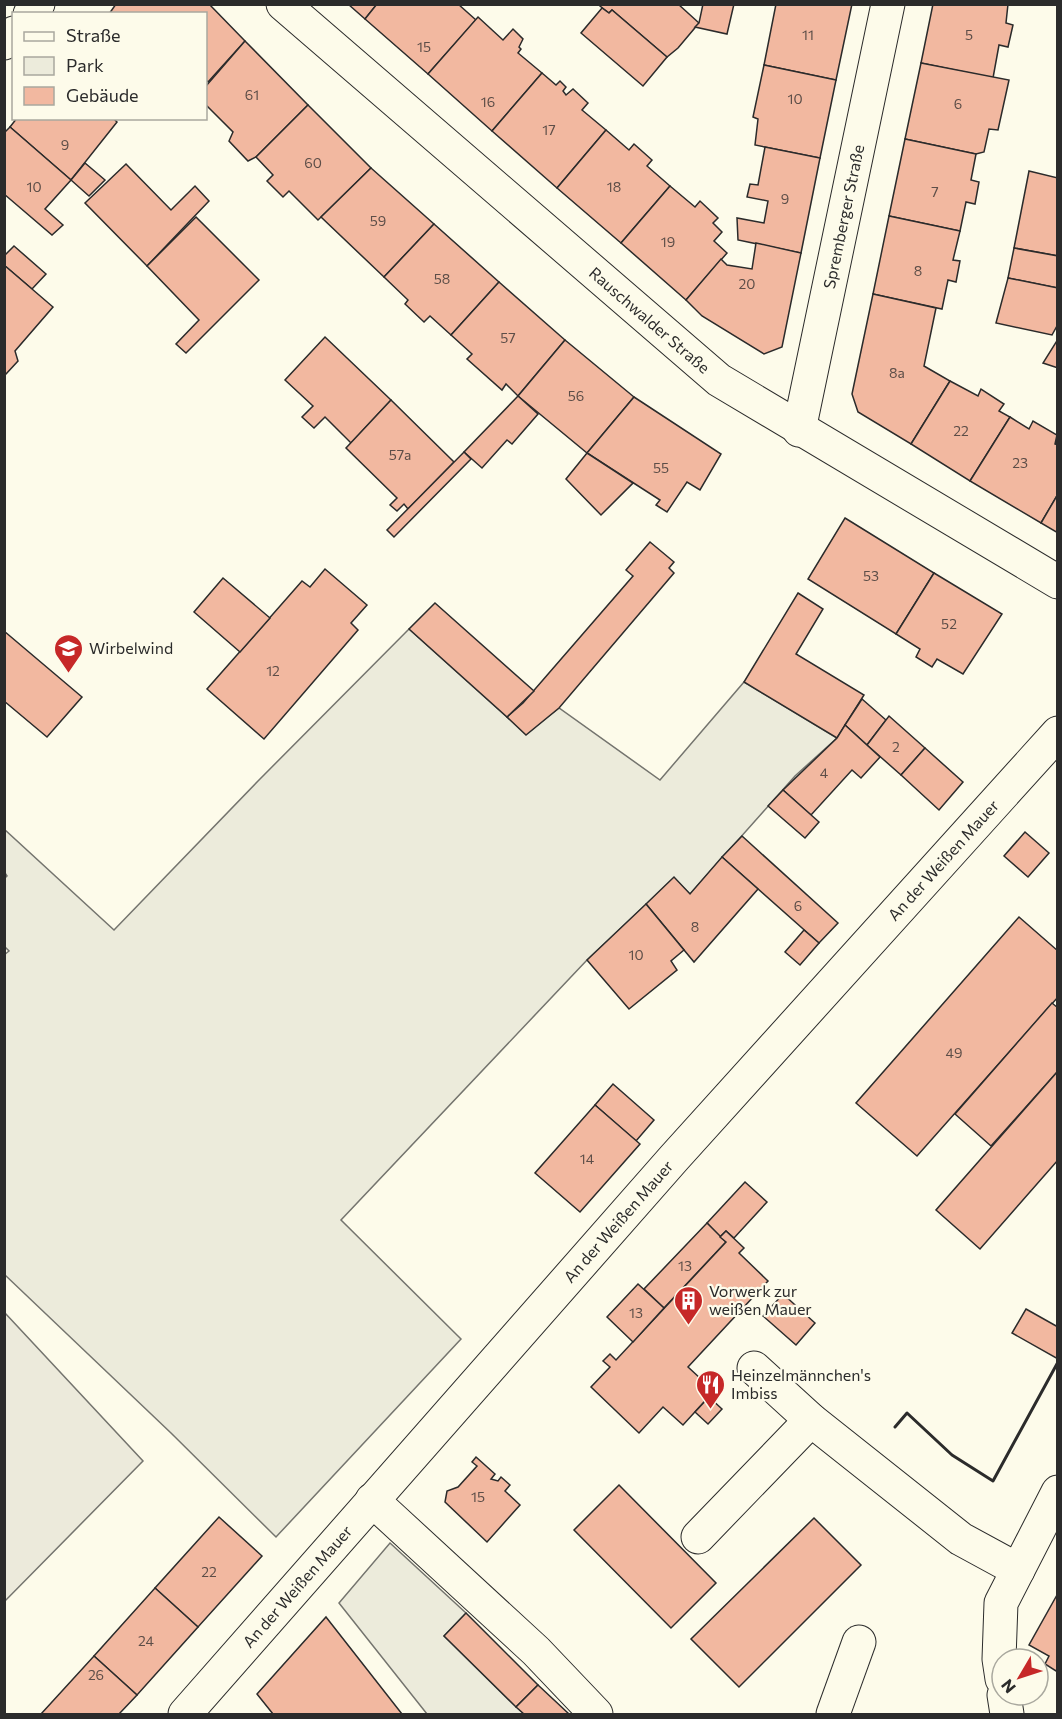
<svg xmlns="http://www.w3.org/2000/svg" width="1062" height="1719" font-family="Commissioner,sans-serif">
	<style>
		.green { fill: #ecebdb; stroke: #74746e; stroke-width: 1.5 }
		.parking { fill: #eceadb; stroke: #74746e; stroke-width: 1.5 }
		.building { fill: #f2b8a0; stroke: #2b2b2b; stroke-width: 1.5 }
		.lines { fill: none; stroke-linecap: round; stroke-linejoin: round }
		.minor-casing { stroke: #2b2b2b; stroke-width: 35 }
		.minor { stroke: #fdfbea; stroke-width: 33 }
		.wall { stroke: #2b2b2b; stroke-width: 3 }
		.labels { text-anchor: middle; stroke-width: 4.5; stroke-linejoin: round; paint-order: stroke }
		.number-label { font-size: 14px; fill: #5d4e48 }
		.street-label { font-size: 16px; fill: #2b2b2b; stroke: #fdfbea }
		.poi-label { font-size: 16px; fill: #2b2b2b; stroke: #fdfbea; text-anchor: start }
	</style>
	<rect width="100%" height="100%" fill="#fdfbea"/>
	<!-- green -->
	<g class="green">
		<polygon points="409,629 526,734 559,708 660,780 744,682 837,738 795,776 690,894 674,878 587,960 341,1220 461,1339 276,1537 171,1433 5,1275 4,955 9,951 4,946 4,879 7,876 5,873 4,829 114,930 258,781"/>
		<polygon points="390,1543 466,1613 444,1636 524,1714 427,1714 339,1603"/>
	</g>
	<!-- parking -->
	<polygon class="parking" points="5,1313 143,1461 5,1601"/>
	<!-- building -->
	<g class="building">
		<polygon points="116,4 209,4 245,41 208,82 206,80 206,14 109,14"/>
		<polygon points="348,4 377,4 365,19"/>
		<polygon points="377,4 458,4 476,20 428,74 365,19"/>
		<polygon points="601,4 678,4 699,23 678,48 667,57 612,10 609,13 600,6"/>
		<polygon points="703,4 734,4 727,34 695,27 699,23"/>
		<polygon points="776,4 852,4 836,80 764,65"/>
		<polygon points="933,4 1008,4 1006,23 1013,25 1008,47 999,45 993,78 921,63"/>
		<polygon points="602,8 609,13 612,10 667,57 643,86 581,33"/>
		<polygon points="478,17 503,40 513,29 523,39 519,47 521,49 518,53 542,73 492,131 428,74"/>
		<polygon points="245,41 308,105 256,157 248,161 229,141 233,132 206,105 206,86"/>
		<polygon points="921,63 1009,80 998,130 989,129 984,152 976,154 905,139"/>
		<polygon points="764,65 836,80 820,158 755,145 758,119 753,117"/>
		<polygon points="542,73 556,85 560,81 566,87 563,91 566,95 573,89 588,103 582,110 606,130 557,188 492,131"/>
		<polygon points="308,105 371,168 318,220 289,191 283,197 267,181 273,175 256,157"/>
		<polygon points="17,118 113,118 117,122 71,180 10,127"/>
		<polygon points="10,127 71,180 45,209 63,225 52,235 4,194 4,133"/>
		<polygon points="606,130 629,150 634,144 652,160 647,166 670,186 621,243 557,188"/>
		<polygon points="905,139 976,154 971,180 979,182 975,204 966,202 960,231 889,216"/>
		<polygon points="765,147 820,158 801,253 738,240 737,218 764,223 768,201 747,197 750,184 758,185"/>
		<polygon points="85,163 105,180 89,196 71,180"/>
		<polygon points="126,164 171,210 195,186 209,201 147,266 85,203"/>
		<polygon points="371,168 434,224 384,277 321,217"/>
		<polygon points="1029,171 1058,178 1058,256 1014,248"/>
		<polygon points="670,186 695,207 700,201 718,218 713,223 722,232 714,241 727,253 686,300 621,243"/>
		<polygon points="889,216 960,231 953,260 960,261 956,282 948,280 942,309 873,294"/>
		<polygon points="196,217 259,280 186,353 176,344 199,320 147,266"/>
		<polygon points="434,224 499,282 451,335 430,316 424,322 405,304 408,300 384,277"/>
		<polygon points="756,243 801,253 782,347 764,354 702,316 686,300 721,259 727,265 752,269"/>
		<polygon points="14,246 46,274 32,289 4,265 4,256"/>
		<polygon points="1014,248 1058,256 1058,288 1008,278"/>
		<polygon points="4,265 53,307 15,351 18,361 6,374 4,374"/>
		<polygon points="1008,278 1058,288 1058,324 1052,335 996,323"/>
		<polygon points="499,282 565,340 518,396 506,384 502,390 467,359 472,354 451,335"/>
		<polygon points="873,294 936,308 924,366 950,381 911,444 858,412 852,394"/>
		<polygon points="325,337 391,400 351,443 325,417 314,428 302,417 313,406 285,380"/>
		<polygon points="1058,339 1058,368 1043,363"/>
		<polygon points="565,340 634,397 587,453 518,396"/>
		<polygon points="950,381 978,396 981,389 1004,404 999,411 1010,417 970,481 911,444"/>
		<polygon points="518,396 538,414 512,444 507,440 482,468 464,452"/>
		<polygon points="634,397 721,454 700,490 687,482 667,512 656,505 660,500 587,453"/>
		<polygon points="391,400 454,462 408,509 404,504 397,511 390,505 397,498 346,448"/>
		<polygon points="1010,417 1029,429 1033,421 1057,435 1055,444 1058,445 1058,494 1041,523 970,481"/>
		<polygon points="464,452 471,459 394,537 387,530"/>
		<polygon points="587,453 633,483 601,515 566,479"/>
		<polygon points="1058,494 1058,533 1041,523"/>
		<polygon points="845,518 934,573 896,634 808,579"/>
		<polygon points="650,542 674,562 669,568 674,573 559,708 526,735 507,717 523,703 633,576 626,570"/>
		<polygon points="325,569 367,605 351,623 358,630 264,739 207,689 302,581 310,587"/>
		<polygon points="934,573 1002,614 963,674 937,659 932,667 916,657 920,649 896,634"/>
		<polygon points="223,578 270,618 240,652 194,612"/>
		<polygon points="798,593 823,609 796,654 864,695 837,738 744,682"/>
		<polygon points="435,603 534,691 507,717 409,629"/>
		<polygon points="4,631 82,697 47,737 4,701"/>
		<polygon points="862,699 886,720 867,745 845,725"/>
		<polygon points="889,716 925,748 901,775 867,745"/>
		<polygon points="845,725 880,757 861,778 852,770 811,815 783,790 837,738"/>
		<polygon points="925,748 963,782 939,810 901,775"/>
		<polygon points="783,790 819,822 805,838 768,806"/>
		<polygon points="1025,832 1049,853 1028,877 1004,856"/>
		<polygon points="742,836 838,923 819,943 722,857"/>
		<polygon points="722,857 758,889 694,962 646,904 674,877 690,894"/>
		<polygon points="646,904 684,950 671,961 677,970 629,1009 587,960"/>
		<polygon points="1019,917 1058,951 1058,997 917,1156 856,1103"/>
		<polygon points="804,930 819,943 800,965 785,952"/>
		<polygon points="1052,1003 1058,1008 1058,1071 991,1146 955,1114"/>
		<polygon points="1058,1071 1058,1160 980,1249 936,1210"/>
		<polygon points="613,1084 654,1120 636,1141 595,1105"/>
		<polygon points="595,1105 640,1144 580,1212 535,1173"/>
		<polygon points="745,1182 767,1202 734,1238 726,1231 720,1237 707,1223"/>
		<polygon points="707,1223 726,1242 664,1308 644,1289"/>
		<polygon points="726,1231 744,1248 739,1253 768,1281 688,1367 714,1391 683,1425 663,1407 639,1433 591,1387 610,1367 603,1361 610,1354 616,1360 726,1242 720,1237"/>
		<polygon points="638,1284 664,1308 633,1342 607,1317"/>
		<polygon points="783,1294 815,1323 796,1345 763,1316"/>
		<polygon points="1026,1309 1058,1327 1058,1359 1012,1333"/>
		<polygon points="709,1397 722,1409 708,1424 695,1412"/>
		<polygon points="476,1457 495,1474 491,1479 498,1481 501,1477 510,1485 505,1491 520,1505 487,1542 445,1502 447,1491 458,1487 477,1466 472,1462"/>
		<polygon points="619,1485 716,1583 671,1628 574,1530"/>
		<polygon points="219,1517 262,1556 198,1627 155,1588"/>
		<polygon points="814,1518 861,1565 739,1687 691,1639"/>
		<polygon points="155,1588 198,1627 137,1695 94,1656"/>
		<polygon points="1057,1595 1058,1668 1056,1671 1045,1664 1049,1656 1029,1645"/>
		<polygon points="466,1613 538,1685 516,1707 444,1636"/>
		<polygon points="326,1617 402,1714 273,1714 257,1694"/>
		<polygon points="94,1656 137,1695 119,1714 41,1714"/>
		<polygon points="538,1685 569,1714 524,1714 516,1707"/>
	</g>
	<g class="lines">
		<defs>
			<g id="minor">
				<path id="s1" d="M283,4L719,380L1058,582"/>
				<polyline points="30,14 38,4"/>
				<polyline points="4,43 14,33"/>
				<path id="s2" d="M799,430L888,4"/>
				<polyline points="754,1368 811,1420 961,1539 1018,1570"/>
				<polyline points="372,1500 536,1651 596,1714"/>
				<polyline points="698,1537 811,1420"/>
				<polyline points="1002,1679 999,1659 1001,1603 1058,1492"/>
				<polyline points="1004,1695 1007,1714"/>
				<path id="s3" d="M185,1714L674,1158L1058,733"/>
				<polyline points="833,1714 859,1642"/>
			</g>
		</defs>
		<!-- minor casing -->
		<use href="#minor" class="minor-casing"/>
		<!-- minor -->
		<use href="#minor" class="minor"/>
		<!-- wall -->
		<polyline class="wall" points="895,1427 907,1413 952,1455 993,1481 1058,1362"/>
	</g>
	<!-- icons -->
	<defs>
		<symbol id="school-pin" viewBox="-11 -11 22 30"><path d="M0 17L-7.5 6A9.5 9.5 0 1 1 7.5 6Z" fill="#c62828" stroke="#fdfbea"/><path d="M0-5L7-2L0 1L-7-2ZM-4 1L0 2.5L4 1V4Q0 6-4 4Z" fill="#fff"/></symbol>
		<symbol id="building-pin" viewBox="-11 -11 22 30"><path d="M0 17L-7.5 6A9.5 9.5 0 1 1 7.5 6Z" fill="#c62828" stroke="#fdfbea"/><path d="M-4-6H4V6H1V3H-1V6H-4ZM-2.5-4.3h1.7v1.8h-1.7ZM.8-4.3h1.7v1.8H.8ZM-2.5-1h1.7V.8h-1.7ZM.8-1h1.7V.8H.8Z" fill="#fff"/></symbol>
		<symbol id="restaurant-pin" viewBox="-11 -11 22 30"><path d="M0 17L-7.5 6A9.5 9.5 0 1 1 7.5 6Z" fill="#c62828" stroke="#fdfbea"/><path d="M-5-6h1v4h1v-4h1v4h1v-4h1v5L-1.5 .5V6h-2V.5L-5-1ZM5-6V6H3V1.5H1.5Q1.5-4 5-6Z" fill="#fff"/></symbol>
	</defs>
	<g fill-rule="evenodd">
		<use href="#school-pin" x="52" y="632" width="33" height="45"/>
		<use href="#building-pin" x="672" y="1284" width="33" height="45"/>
		<use href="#restaurant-pin" x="694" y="1368" width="33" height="45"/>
	</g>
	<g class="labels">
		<!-- number labels -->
		<g class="number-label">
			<text x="808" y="40">11</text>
			<text x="969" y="40">5</text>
			<text x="424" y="52">15</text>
			<text x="252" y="100">61</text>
			<text x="795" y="104">10</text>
			<text x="488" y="107">16</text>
			<text x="958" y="109">6</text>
			<text x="549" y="135">17</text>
			<text x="65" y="150">9</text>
			<text x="313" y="168">60</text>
			<text x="34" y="192">10</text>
			<text x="614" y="192">18</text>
			<text x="935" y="197">7</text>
			<text x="785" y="204">9</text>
			<text x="378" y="226">59</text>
			<text x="668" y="247">19</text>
			<text x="918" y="276">8</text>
			<text x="442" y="284">58</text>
			<text x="747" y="289">20</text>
			<text x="508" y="343">57</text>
			<text x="897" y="378">8a</text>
			<text x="576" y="401">56</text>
			<text x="961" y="436">22</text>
			<text x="400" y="460">57a</text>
			<text x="1020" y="468">23</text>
			<text x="661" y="473">55</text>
			<text x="871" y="581">53</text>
			<text x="949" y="629">52</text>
			<text x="273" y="676">12</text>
			<text x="896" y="752">2</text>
			<text x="824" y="778">4</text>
			<text x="798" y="911">6</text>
			<text x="695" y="932">8</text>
			<text x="636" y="960">10</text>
			<text x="954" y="1058">49</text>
			<text x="587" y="1164">14</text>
			<text x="685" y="1271">13</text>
			<text x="636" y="1318">13</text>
			<text x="478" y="1502">15</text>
			<text x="209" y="1577">22</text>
			<text x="146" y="1646">24</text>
			<text x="96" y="1680">26</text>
		</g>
		<!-- street labels -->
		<g class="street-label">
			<text dy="6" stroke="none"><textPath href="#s2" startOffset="218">Spremberger Straße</textPath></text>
			<text dy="6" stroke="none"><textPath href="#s1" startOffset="484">Rauschwalder Straße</textPath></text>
			<text dy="6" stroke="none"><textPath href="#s3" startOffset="1142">An der Weißen Mauer</textPath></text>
			<text dy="6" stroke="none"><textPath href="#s3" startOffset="656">An der Weißen Mauer</textPath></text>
			<text dy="6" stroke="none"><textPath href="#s3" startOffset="170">An der Weißen Mauer</textPath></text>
		</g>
		<!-- poi labels -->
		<g class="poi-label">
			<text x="89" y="654">Wirbelwind</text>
			<text x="709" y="1297">Vorwerk zur<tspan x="709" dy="18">weißen Mauer</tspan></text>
			<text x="731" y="1381">Heinzelmännchen's<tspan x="731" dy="18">Imbiss</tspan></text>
		</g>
	</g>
	<!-- border -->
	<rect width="1062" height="1719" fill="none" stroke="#2b2b2b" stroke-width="12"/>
	<!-- legend -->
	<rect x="12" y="12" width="195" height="108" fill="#fdfbea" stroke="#a9a89e" stroke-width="1.5"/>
	<rect x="24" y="32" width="30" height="9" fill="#fdfbea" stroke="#a9a89e" stroke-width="1.5"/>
	<text x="66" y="42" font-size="18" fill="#2b2b2b">Straße</text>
	<rect x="24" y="57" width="30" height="18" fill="#ecebdb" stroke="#a9a89e" stroke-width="1.5"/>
	<text x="66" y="72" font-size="18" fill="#2b2b2b">Park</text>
	<rect x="24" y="87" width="30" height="18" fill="#f2b8a0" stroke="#a9a89e" stroke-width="1.5"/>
	<text x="66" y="102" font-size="18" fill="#2b2b2b">Gebäude</text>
	<!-- north arrow -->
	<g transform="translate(1020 1677) rotate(231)"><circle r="28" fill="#fdfbea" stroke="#a9a89e" stroke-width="1.5"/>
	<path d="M0-4.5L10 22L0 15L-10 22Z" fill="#c62828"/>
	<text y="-9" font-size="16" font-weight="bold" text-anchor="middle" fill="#2b2b2b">N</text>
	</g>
</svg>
